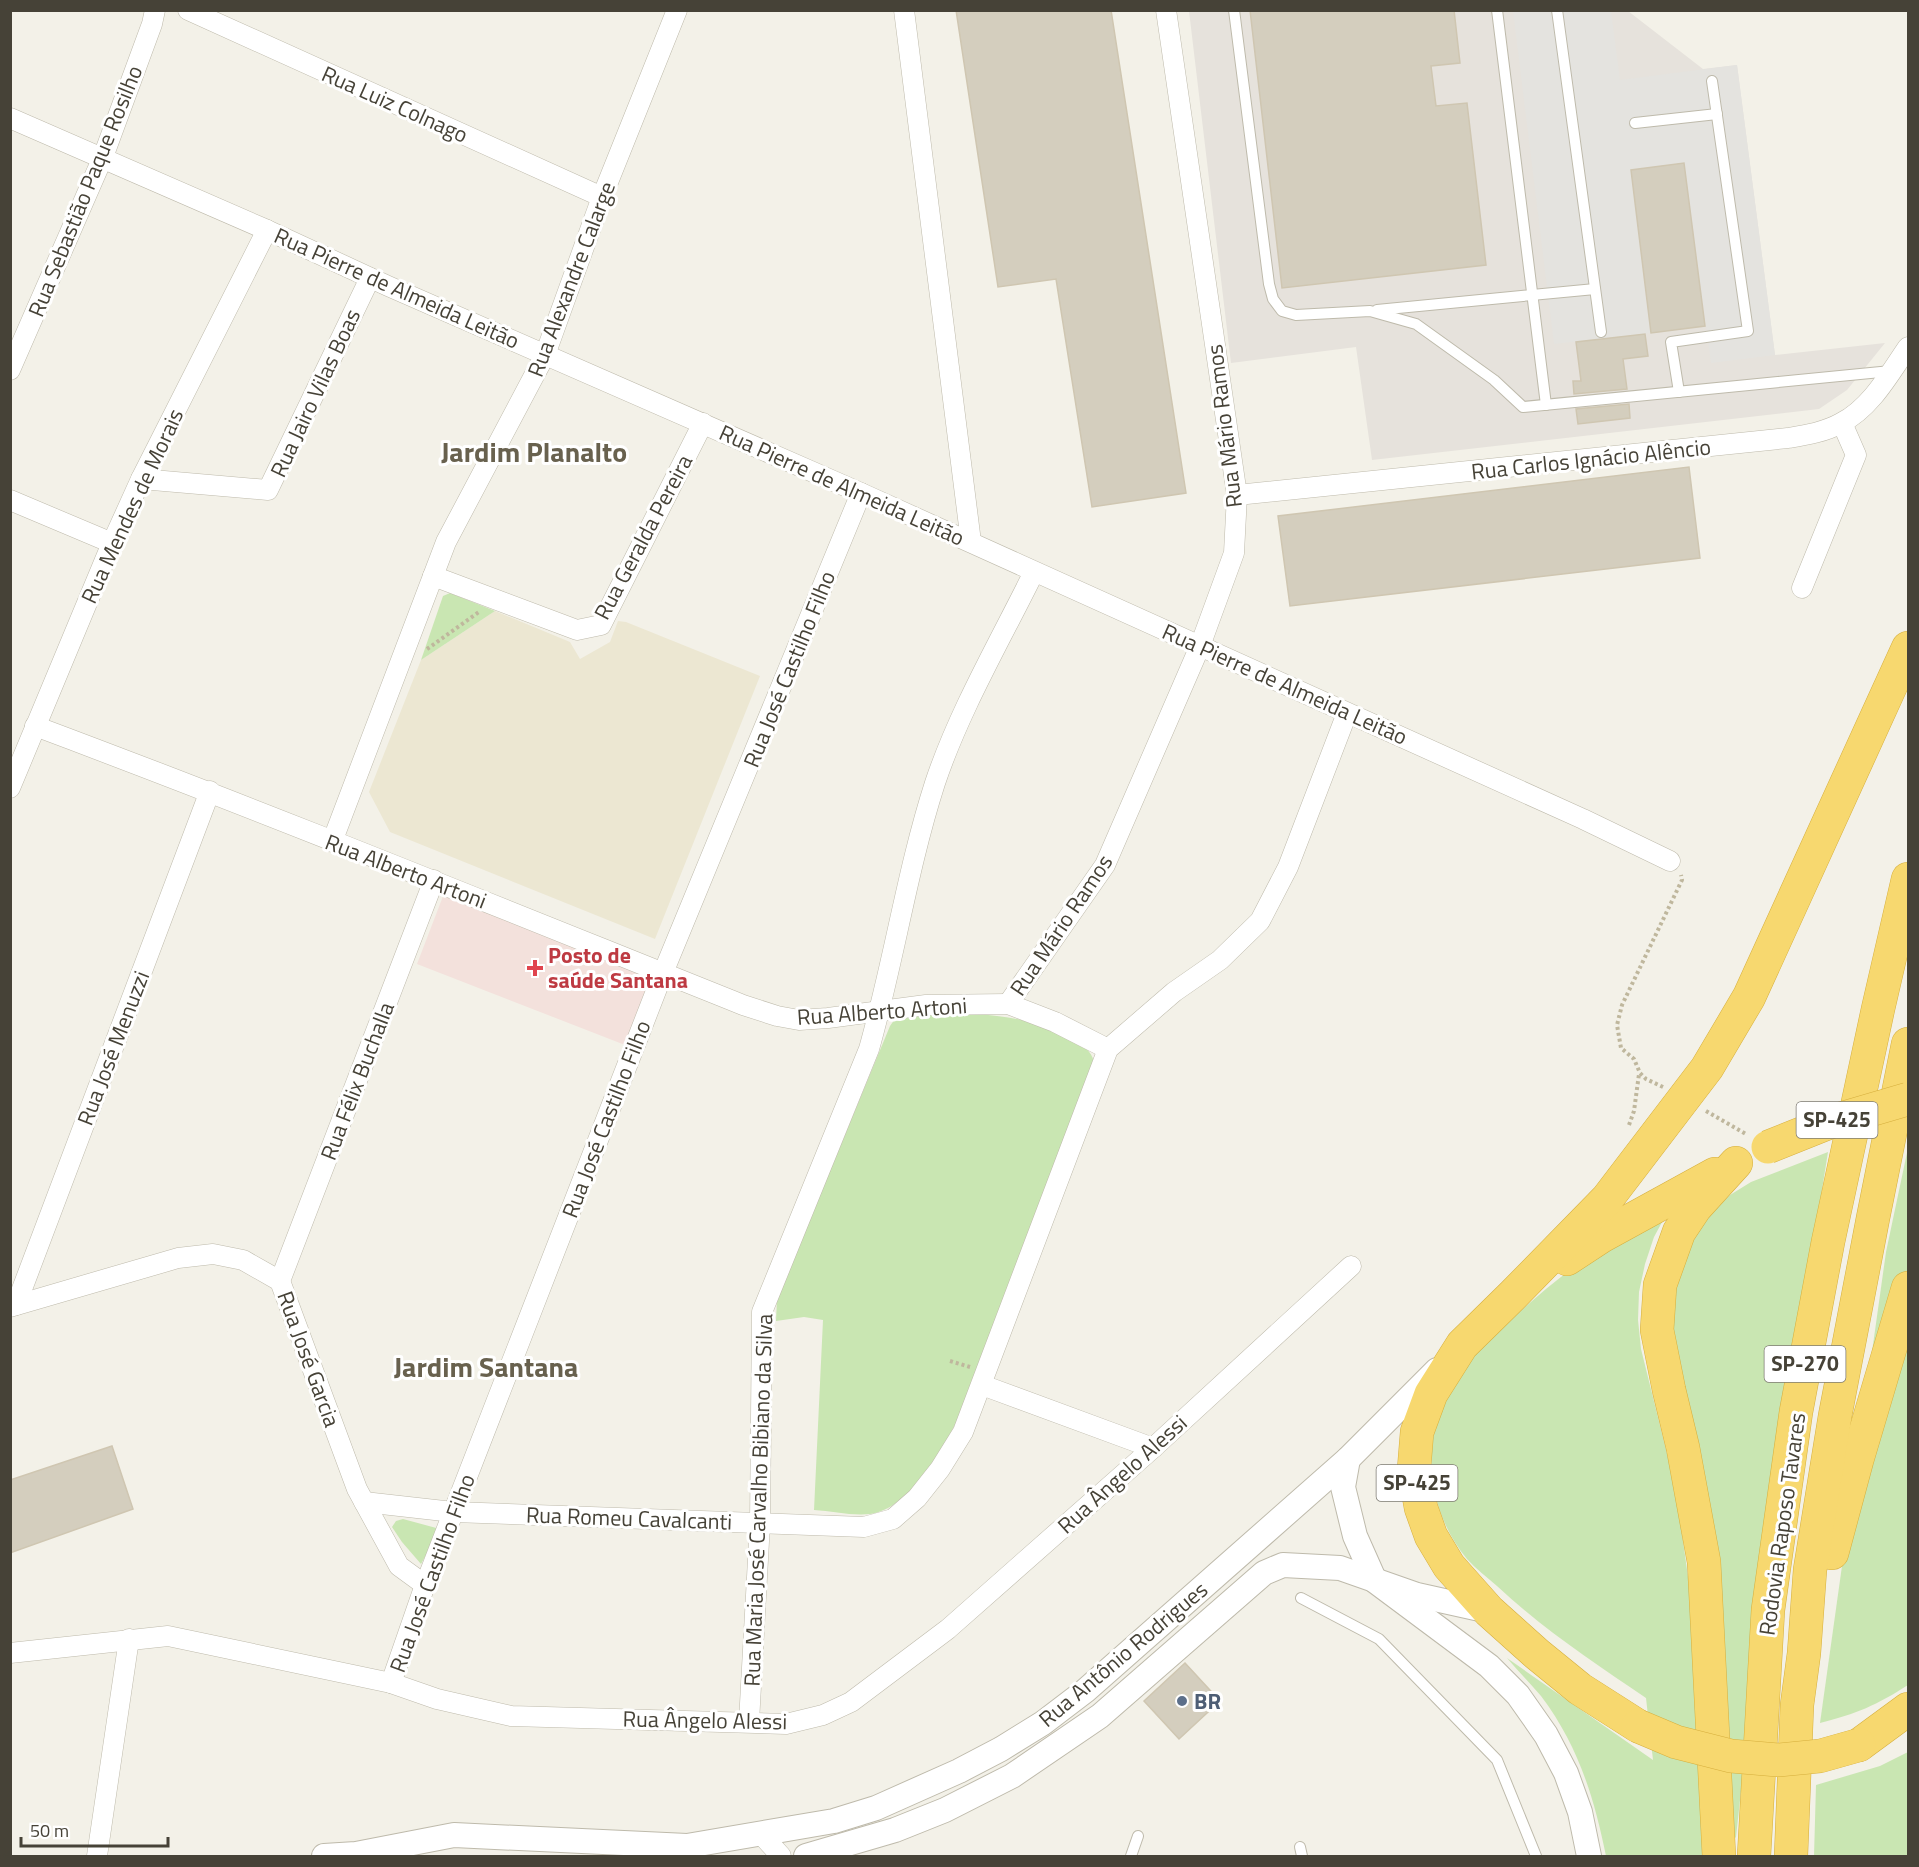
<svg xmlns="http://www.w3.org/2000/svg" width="1919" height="1867" font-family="'Titillium Web',sans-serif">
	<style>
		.industrial { fill: #e6e2dc }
		.education { fill: #ece7d2 }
		.medical { fill: #f3e1dc }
		.green { fill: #c9e6b2 }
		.parking { fill: #e4e3df }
		.building { fill: #d4cebe; stroke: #cfc6b1; stroke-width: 1.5 }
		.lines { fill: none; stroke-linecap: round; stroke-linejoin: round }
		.service-casing { stroke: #bebaab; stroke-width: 12 }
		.minor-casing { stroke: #bebaab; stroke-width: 21 }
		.tertiary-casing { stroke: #bebaab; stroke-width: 26 }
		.motorway-casing { stroke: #d6af3e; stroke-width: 34 }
		.path { stroke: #bfb79d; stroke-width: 4; stroke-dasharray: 3 3; stroke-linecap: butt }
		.service { stroke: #fff; stroke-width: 10 }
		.minor { stroke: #fff; stroke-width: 20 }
		.tertiary { stroke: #fff; stroke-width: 24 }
		.motorway { stroke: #f7d86f; stroke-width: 33 }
		.motorway-bridge-casing { stroke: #d6af3e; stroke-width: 34; stroke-linecap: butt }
		.motorway-bridge { stroke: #f7d86f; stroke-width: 33 }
		.health-dot { fill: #e0444e; stroke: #fff; stroke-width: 2 }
		.service-dot { fill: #5c6f8a; stroke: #fff; stroke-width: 2 }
		.labels { text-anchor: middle; stroke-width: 6; stroke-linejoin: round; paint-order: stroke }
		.shield { fill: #fff; stroke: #7e7b73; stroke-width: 1.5 }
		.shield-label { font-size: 21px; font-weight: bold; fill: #464237 }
		.street-label { font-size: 22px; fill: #464237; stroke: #fff }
		.health-label { font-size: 22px; font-weight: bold; fill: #be3a42; stroke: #fff; text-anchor: start }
		.service-label { font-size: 22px; font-weight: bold; fill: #4e5e75; stroke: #fff; text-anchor: start }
		.district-label { font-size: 28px; font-weight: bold; fill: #68614e; stroke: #fff }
	</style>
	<rect width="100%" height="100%" fill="#f3f1e8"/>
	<!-- industrial -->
	<polygon class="industrial" points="1189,11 1628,11 1703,69 1737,65 1775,355 1885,343 1847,390 1819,409 1372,460 1356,347 1231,363"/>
	<!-- education -->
	<polygon class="education" points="495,611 570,642 580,659 610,642 618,621 626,622 760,676 655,939 390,832 369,792 421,660"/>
	<!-- medical -->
	<polygon class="medical" points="445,891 653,973 625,1045 417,964"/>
	<!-- green -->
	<g class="green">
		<polygon points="450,593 495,611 421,660 443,596"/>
		<path d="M909,1012C965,1014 1024,1010 1073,1040C1083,1046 1091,1050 1094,1062L957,1421C941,1452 909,1509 870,1514C852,1516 832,1511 814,1510L823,1320L804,1317L776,1321L777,1299L890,1026L897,1016Z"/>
		<path d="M1908,1148V1685C1877,1705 1856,1714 1820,1723L1886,1252Z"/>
		<polygon points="1828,1152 1773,1498 1736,1837 1732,1841 1669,1316 1683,1253 1712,1212 1730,1195 1751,1182"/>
		<path d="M1668,1211L1654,1237L1645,1264L1639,1292L1638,1320L1641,1349L1676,1490L1692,1606L1705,1856H1606C1594,1797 1578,1745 1541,1696C1530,1683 1518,1671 1507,1658L1653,1760L1646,1698C1594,1663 1543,1629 1497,1586C1487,1577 1476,1569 1467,1559C1424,1507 1420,1434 1455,1377C1462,1365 1476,1355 1486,1344C1518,1312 1552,1282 1589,1256C1614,1240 1642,1226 1668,1211Z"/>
		<polygon points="403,1519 440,1529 421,1564 402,1542 392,1527 396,1521"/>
		<polygon points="1908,1752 1908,1856 1814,1856 1816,1785 1880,1766"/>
	</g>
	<!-- parking -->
	<polygon class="parking" points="1513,11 1611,11 1620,80 1737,65 1775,355 1711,363 1684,163 1631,170 1651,333 1554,344"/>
	<!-- building -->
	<g class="building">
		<polygon points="956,10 1111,10 1186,493 1092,507 1056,279 998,287"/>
		<polygon points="1250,10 1454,10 1460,63 1431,66 1436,106 1467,103 1486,265 1282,288"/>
		<polygon points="1684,163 1705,326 1651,333 1631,170"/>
		<polygon points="1645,334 1648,356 1623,359 1627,389 1574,394 1573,381 1581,381 1576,342"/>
		<polygon points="1629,404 1630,418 1578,424 1576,409"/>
		<polygon points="1689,467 1700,558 1290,606 1278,516"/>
		<polygon points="112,1446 133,1509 10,1553 10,1480"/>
		<polygon points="1185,1663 1220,1701 1179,1739 1144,1701"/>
	</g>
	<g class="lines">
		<defs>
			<g id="service">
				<polyline points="1234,10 1269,284 1273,299 1282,311 1296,315 1370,311 1416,324 1494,380 1523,407 1891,371"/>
				<polyline points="1497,10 1546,405"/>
				<polyline points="1557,10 1601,332"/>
				<polyline points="1635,123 1717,114"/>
				<polyline points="1377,310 1595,289"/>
				<polyline points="1679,392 1671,342 1748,331 1712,81"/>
				<polyline points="1301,1598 1379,1639 1497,1760 1536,1856"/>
				<polyline points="1300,1847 1302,1856"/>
				<polyline points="1131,1856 1138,1836"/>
			</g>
			<g id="minor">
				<polyline points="188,10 602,197"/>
				<polyline points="904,10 971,542"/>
				<polyline points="10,118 267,230 388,286 861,493 1583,819 1670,861"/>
				<polyline points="10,370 103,157 152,24 155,10"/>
				<polyline points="141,479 268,490 370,278"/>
				<path d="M1237,495L1788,438C1806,435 1825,432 1841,423C1871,408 1890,373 1908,347"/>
				<polyline points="10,500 112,543"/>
				<polyline points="433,576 577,630 601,625 703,423"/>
				<polyline points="1802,588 1856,455 1842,423"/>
				<path d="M35,726C273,815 508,911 743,1005L777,1016L799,1020L828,1018L926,1005L1008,1004L1055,1022L1108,1049"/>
				<polyline points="10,788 112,543 141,479 267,230"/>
				<polyline points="332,842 446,542 545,355 602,197 677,10"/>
				<polyline points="1008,1004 1105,865 1200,646 1234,553 1237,495 1166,10"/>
				<polyline points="280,1281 434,880"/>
				<polyline points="16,1305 210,791"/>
				<polyline points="10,1307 178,1258 213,1254 243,1260 280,1281 357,1489 399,1566 425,1585"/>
				<polyline points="982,1385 1153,1448"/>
				<polyline points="364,1502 453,1512 864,1527 893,1519 917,1498 940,1469 963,1432 1108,1049 1174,992 1220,960 1260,921 1288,867 1347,713"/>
				<polyline points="10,1653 168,1636 391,1683 437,1699 511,1716 786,1724 823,1715 851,1702 948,1629 1153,1448 1351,1266"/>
				<polyline points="391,1683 425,1585 663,973 861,493"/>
				<path d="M749,1722L760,1523L762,1312L869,1049C894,961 907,870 935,783C959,711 1001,639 1034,572"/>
				<polyline points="761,1834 781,1856"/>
				<polyline points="97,1856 129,1639"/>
			</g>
			<g id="tertiary">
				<polyline points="1348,1459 1343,1487 1355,1536 1375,1581 1489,1666 1518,1695 1546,1735 1566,1773 1580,1812 1589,1856"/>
				<polyline points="324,1856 356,1854 454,1835 687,1846 834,1821 876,1808 959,1771 1001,1749 1043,1723 1085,1691 1348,1459 1437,1370"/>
				<polyline points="806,1856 895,1830 945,1810 1012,1776 1100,1716 1264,1573 1283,1565 1340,1568 1417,1595 1489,1611"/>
			</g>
			<g id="motorway">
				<polyline points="1567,1259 1602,1236 1715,1174"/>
				<polyline points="1832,1553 1857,1460 1908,1288"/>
				<polyline points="1638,1726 1580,1689 1537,1654 1489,1611 1449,1566 1431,1536 1421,1508 1414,1469 1417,1432 1431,1394 1462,1345 1513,1295 1607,1199 1707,1068 1749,997 1908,648"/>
				<polyline points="1859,1745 1908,1709"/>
				<polyline points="1719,1856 1704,1562 1683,1448 1669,1390 1657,1330 1660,1285 1679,1232 1695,1208 1736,1163"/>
				<polyline points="1754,1856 1768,1610 1796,1412 1828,1242 1878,1009 1908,879"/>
				<polyline points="1791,1856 1797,1705 1804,1653 1810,1570 1835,1416 1873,1218 1908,1044"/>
			</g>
		</defs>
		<!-- service casing -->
		<use href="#service" class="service-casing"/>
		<!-- minor casing -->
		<use href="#minor" class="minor-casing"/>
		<!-- tertiary casing -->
		<use href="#tertiary" class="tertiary-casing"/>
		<!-- motorway casing -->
		<use href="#motorway" class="motorway-casing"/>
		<!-- path -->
		<g class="path">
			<polyline points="427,649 479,612"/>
			<polyline points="1663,1087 1646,1079 1640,1073 1634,1059 1621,1048 1617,1025 1622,1005 1682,880 1681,875"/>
			<polyline points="1706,1111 1746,1134"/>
			<polyline points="1629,1125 1634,1111 1639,1074"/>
			<polyline points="950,1361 970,1367"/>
		</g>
		<!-- service -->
		<use href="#service" class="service"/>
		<!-- minor -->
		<use href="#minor" class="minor"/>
		<!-- tertiary -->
		<use href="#tertiary" class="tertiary"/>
		<!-- motorway -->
		<use href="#motorway" class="motorway"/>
		<defs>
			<g id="motorway-bridge">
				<polyline points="1768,1147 1833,1121 1908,1099"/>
				<polyline points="1638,1726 1676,1742 1731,1756 1778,1760 1820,1756 1859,1745"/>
			</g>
		</defs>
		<!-- motorway-bridge casing -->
		<use href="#motorway-bridge" class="motorway-bridge-casing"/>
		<!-- motorway-bridge -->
		<use href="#motorway-bridge" class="motorway-bridge"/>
	</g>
	<!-- markers -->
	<path class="health-dot" d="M532 959h6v6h6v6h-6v6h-6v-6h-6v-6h6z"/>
	<circle class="service-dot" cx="1182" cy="1701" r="6"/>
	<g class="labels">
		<!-- shield labels -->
		<g class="shield">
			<rect x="1796.5" y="1102" width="81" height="36" rx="4.5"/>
			<rect x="1764.5" y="1346" width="81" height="36" rx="4.5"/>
			<rect x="1376.5" y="1465" width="81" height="36" rx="4.5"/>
		</g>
		<g class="shield-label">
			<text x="1837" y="1127">SP-425</text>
			<text x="1805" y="1371">SP-270</text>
			<text x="1417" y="1490">SP-425</text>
		</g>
		<!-- street labels -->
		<g class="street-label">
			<text transform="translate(395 104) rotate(24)" y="8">Rua Luiz Colnago</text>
			<text transform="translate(85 191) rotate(-68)" y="8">Rua Sebastião Paque Rosilho</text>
			<text transform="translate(571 279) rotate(-69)" y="8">Rua Alexandre Calarge</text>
			<text transform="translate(397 288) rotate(24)" y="8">Rua Pierre de Almeida Leitão</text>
			<text transform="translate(315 393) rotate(-65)" y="8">Rua Jairo Vilas Boas</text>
			<text transform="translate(1224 426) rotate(-97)" y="8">Rua Mário Ramos</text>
			<text transform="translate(1591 459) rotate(-6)" y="8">Rua Carlos Ignácio Alêncio</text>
			<text transform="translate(842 485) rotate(24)" y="8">Rua Pierre de Almeida Leitão</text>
			<text transform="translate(132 506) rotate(-65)" y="8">Rua Mendes de Morais</text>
			<text transform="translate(643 537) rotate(-62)" y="8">Rua Geralda Pereira</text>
			<text transform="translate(789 669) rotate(-68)" y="8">Rua José Castilho Filho</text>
			<text transform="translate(1285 684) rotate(24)" y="8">Rua Pierre de Almeida Leitão</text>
			<text transform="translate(406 871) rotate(21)" y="8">Rua Alberto Artoni</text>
			<text transform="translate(1061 925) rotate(-56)" y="8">Rua Mário Ramos</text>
			<text transform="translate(882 1011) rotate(-4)" y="8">Rua Alberto Artoni</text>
			<text transform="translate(113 1048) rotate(-69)" y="8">Rua José Menuzzi</text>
			<text transform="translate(357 1081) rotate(-69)" y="8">Rua Félix Buchalla</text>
			<text transform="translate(606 1119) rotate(-69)" y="8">Rua José Castilho Filho</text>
			<text transform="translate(309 1359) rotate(70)" y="8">Rua José Garcia</text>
			<text transform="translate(1122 1474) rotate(-42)" y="8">Rua Ângelo Alessi</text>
			<text transform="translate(758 1500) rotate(-88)" y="8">Rua Maria José Carvalho Bibiano da Silva</text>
			<text transform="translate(629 1518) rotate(2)" y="8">Rua Romeu Cavalcanti</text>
			<text transform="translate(1782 1524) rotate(-82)" y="8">Rodovia Raposo Tavares</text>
			<text transform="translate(432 1573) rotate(-70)" y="8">Rua José Castilho Filho</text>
			<text transform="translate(1123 1654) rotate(-40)" y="8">Rua Antônio Rodrigues</text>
			<text transform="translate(705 1720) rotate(1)" y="8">Rua Ângelo Alessi</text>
		</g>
		<!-- health labels -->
		<g class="health-label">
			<text x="548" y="963">Posto de<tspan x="548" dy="25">saúde Santana</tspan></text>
		</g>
		<!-- service labels -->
		<g class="service-label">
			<text x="1194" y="1709">BR</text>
		</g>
		<!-- district labels -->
		<g class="district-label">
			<text x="534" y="462">Jardim Planalto</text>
			<text x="486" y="1377">Jardim Santana</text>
		</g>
	</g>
	<!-- border -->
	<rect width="1919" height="1867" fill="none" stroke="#464237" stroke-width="24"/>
	<!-- scale -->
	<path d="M21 1837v9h147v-9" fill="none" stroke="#464237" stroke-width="3"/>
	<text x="30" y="1837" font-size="18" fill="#464237" stroke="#ffffff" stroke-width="4.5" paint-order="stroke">50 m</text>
</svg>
